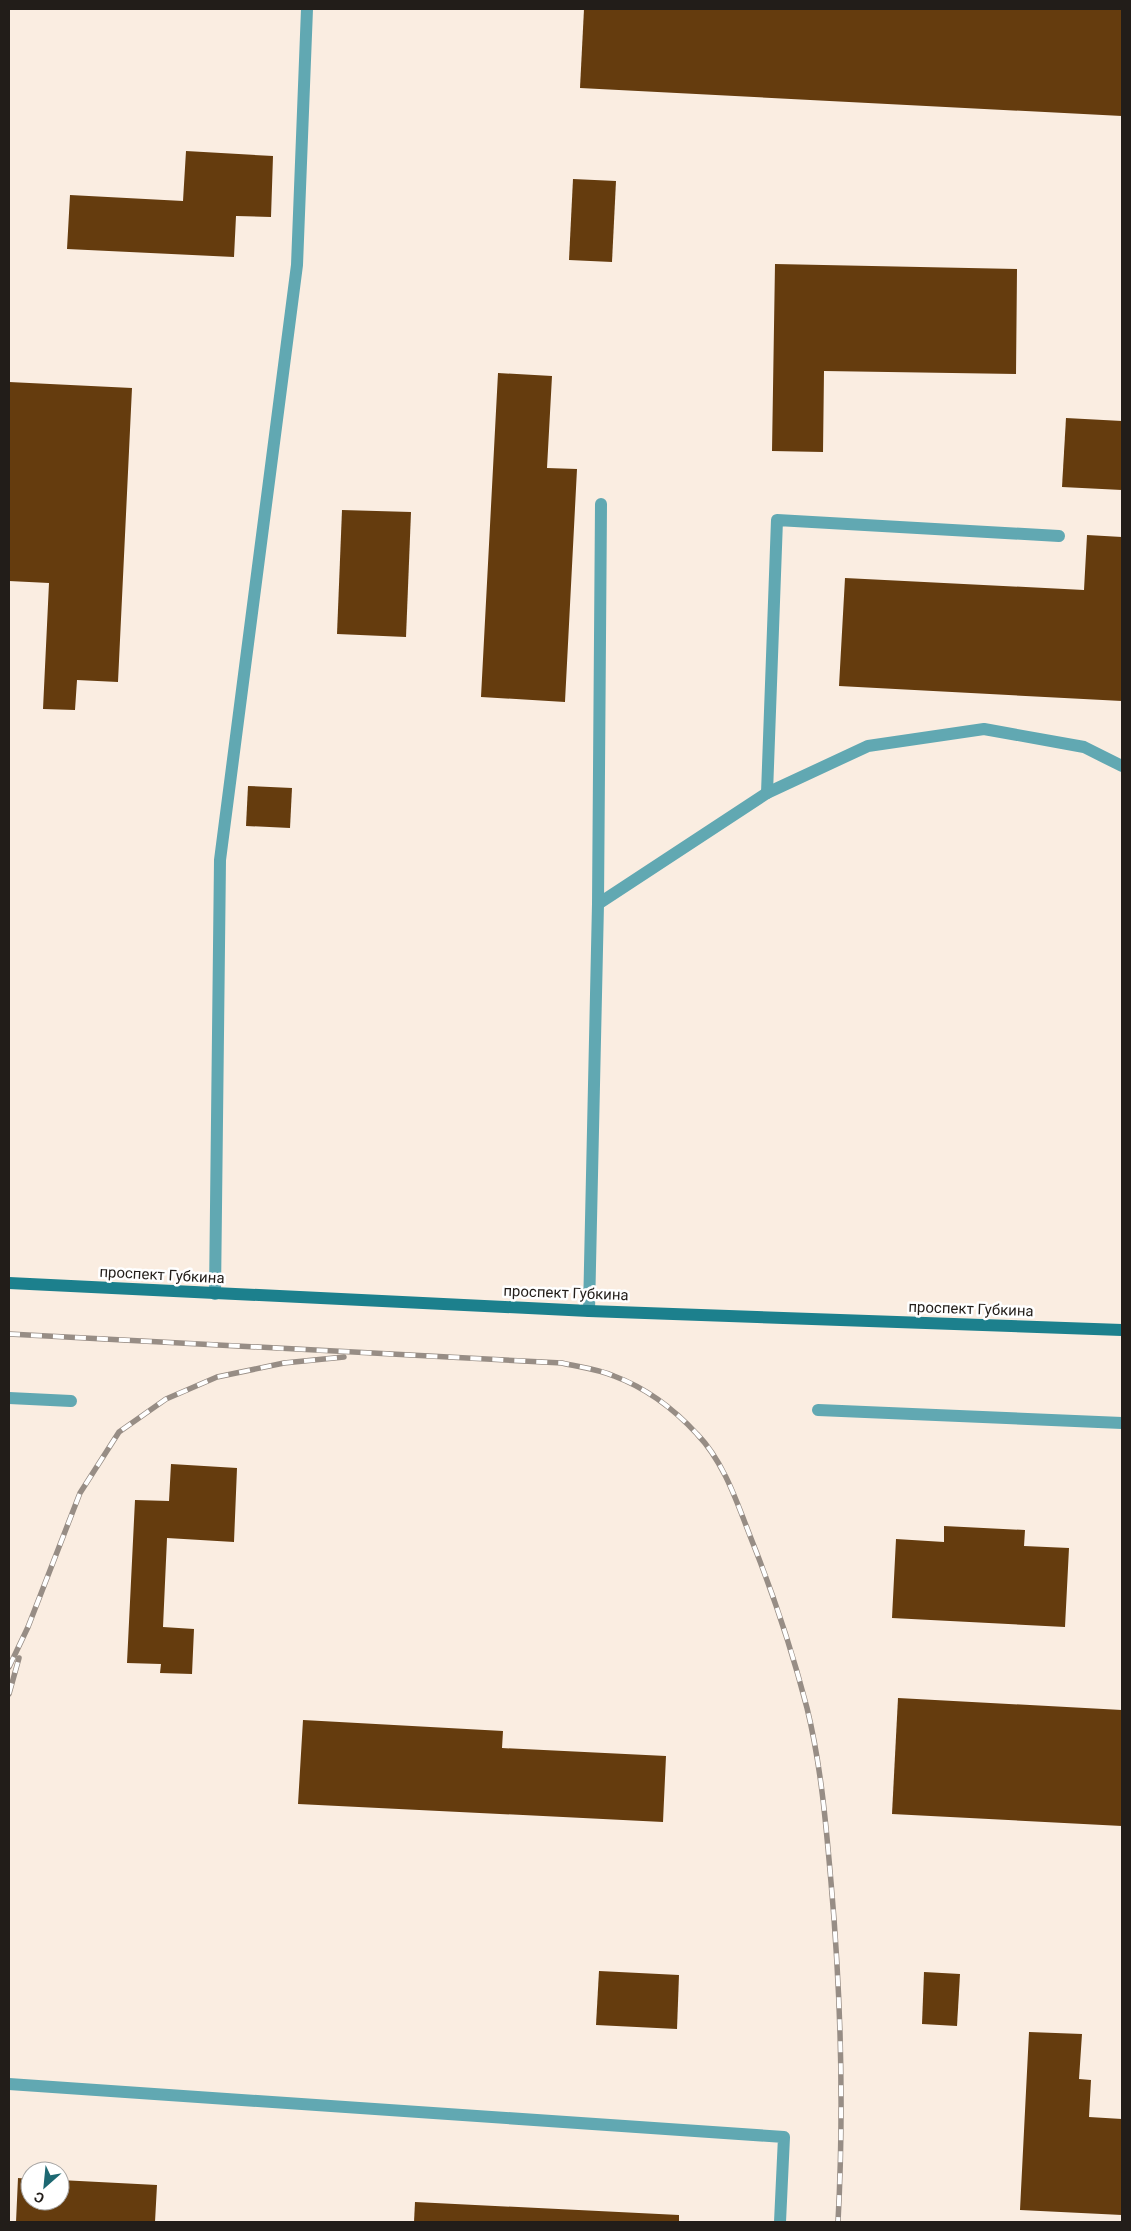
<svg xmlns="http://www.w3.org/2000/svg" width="1131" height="2231" font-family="Roboto,sans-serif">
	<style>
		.building { fill: #653c0e }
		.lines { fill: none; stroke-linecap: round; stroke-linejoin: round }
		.service { stroke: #61a8b2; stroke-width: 12 }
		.secondary { stroke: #1c808d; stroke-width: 12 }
		.rail-casing { stroke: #978d85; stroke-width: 5.5 }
		.rail { stroke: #fff; stroke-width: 4; stroke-dasharray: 11; stroke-linecap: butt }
		.labels { text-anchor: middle; stroke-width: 5; stroke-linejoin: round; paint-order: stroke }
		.street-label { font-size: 15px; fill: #221d19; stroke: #fff }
	</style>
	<rect width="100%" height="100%" fill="#faede1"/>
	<!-- building -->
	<g class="building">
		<polygon points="584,9 1122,9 1122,116 580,88"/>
		<polygon points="186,151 273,156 271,217 236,216 234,257 67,249 70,195 183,201"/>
		<polygon points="573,179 616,181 612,262 569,260"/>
		<polygon points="775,264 1017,269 1016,374 824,371 823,452 772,451"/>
		<polygon points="498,373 552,376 547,468 577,469 565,702 481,697"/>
		<polygon points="9,382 132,388 118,682 77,680 75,710 43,709 49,583 9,581"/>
		<polygon points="1066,418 1122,421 1122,490 1062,487"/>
		<polygon points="342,510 411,512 406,637 337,634"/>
		<polygon points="1087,535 1122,537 1122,701 839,686 845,578 1084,590"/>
		<polygon points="248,786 292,788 290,828 246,826"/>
		<polygon points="171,1464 237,1468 234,1542 167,1538 163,1627 194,1629 192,1674 160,1673 161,1664 127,1663 135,1500 169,1501"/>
		<polygon points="944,1526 1025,1530 1024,1546 1069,1548 1065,1627 892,1618 896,1539 944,1542"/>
		<polygon points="898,1698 1122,1710 1122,1826 892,1814"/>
		<polygon points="303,1720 503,1731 502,1748 666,1756 663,1822 298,1804"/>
		<polygon points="599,1971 679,1975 677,2029 596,2025"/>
		<polygon points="924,1972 960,1974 957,2026 922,2024"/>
		<polygon points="1029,2032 1082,2034 1079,2079 1091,2080 1089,2117 1122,2119 1122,2215 1020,2210"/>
		<polygon points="18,2178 30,2179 30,2201 60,2201 60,2180 157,2185 155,2222 16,2222"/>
		<polygon points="415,2202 679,2215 679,2222 414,2222"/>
	</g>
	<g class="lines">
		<!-- service -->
		<g class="service">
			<polyline points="767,793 777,520 1059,536"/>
			<polyline points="598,904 767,793 868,746 984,729 1084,747 1122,766"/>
			<polyline points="215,1294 220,860 297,265 307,9"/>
			<polyline points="589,1311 598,904 601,504"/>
			<polyline points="9,1398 71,1401"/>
			<polyline points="818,1410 1122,1423"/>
			<polyline points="9,2084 784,2137 780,2222"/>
		</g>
		<!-- secondary -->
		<polyline class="secondary" points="9,1283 589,1311 1122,1330"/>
		<defs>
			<g id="rail">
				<path d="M9,1334L562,1363C579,1367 598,1369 614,1376C646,1388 674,1409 697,1434C726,1464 739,1509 754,1546C775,1599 793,1654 807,1708C821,1765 826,1824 831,1882C841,1995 844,2109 838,2222"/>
				<polyline points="9,1667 28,1627 80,1493 119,1432 166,1399 217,1377 284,1363 344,1357"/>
				<polyline points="9,1694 19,1658"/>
			</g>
		</defs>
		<!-- rail casing -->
		<use href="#rail" class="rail-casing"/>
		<!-- rail -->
		<use href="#rail" class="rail"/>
	</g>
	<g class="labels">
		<!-- street labels -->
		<g class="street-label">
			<text transform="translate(162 1275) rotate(3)" y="5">проспект Губкина</text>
			<text transform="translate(566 1293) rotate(2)" y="5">проспект Губкина</text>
			<text transform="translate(971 1309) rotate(2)" y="5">проспект Губкина</text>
		</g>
	</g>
	<!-- border -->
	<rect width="1131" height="2231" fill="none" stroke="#221d19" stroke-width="20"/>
	<!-- north arrow -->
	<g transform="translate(45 2186) rotate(207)"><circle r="24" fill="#ffffff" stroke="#a7a5a3"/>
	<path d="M0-4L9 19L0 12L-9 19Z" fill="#1d6872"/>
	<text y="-8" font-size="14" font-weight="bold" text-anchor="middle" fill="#221d19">С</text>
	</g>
</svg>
